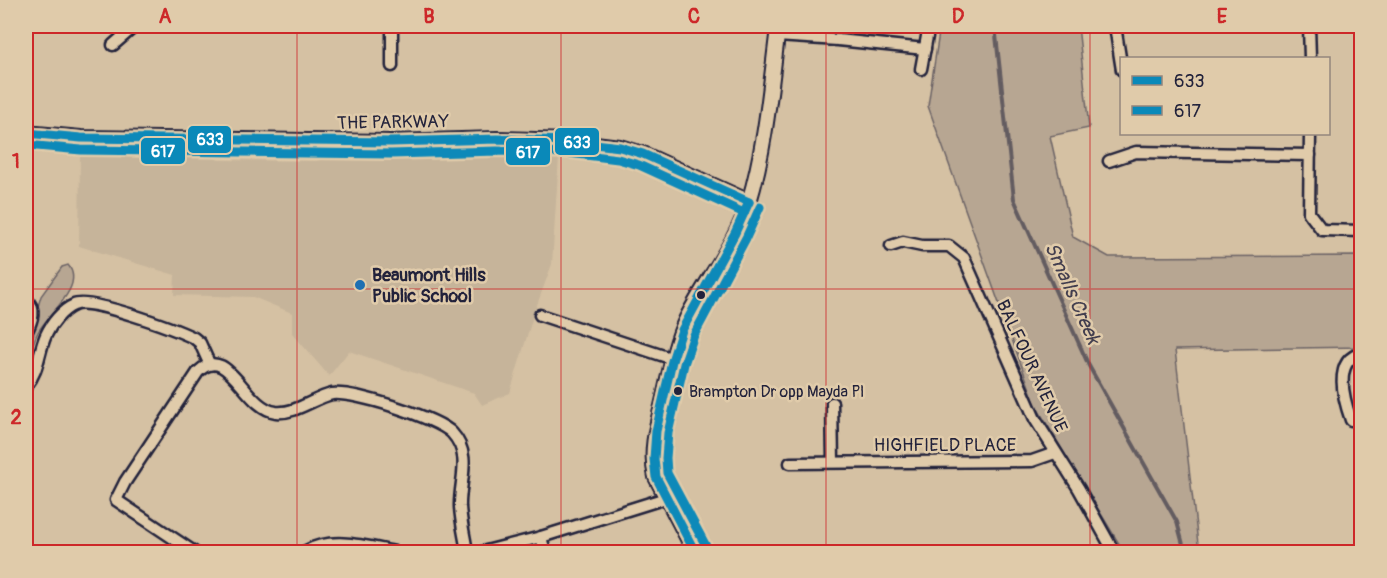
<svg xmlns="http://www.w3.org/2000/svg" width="1387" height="578" font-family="Pangolin,sans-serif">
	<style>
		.built { fill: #c6b49a }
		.green { fill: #b7a692; stroke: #6c6466; stroke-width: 1.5 }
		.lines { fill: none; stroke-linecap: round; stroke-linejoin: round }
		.stream { stroke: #635b61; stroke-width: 4 }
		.street-casing { stroke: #22223b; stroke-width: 15 }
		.secondary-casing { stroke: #22223b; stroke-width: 18 }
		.street { stroke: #e0cbaa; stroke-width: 10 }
		.secondary { stroke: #e0cbaa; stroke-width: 14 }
		.bus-1-casing { stroke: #e0cbaa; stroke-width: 14 }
		.bus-2-casing { stroke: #e0cbaa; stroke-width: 14 }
		.bus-1 { stroke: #0a89b9; stroke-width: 9 }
		.bus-2 { stroke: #0a89b9; stroke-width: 9 }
		.grid { fill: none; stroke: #cd2829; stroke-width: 1.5; stroke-opacity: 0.55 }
		.poi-dot { fill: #1f6fb2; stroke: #e0cbaa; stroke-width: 2 }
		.bus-dot { fill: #22223b; stroke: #e0cbaa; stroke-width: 2 }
		.labels { text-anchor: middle; stroke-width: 5; stroke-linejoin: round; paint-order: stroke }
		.bus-label { font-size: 16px; fill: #22223b; stroke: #e0cbaa; text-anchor: start }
		.street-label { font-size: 18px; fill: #22223b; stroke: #e0cbaa }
		.poi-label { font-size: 18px; font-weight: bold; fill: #22223b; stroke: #e0cbaa; text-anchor: start }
		.water-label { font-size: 20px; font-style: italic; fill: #423e4e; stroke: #e0cbaa }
		.line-badge { stroke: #e0cbaa; stroke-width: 2 }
		.badge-label { font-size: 16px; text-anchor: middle; font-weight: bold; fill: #fff }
		.neatline { fill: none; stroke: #cd2829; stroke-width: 2 }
		.grid-label { font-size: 20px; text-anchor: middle; font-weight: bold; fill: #cd2829 }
	</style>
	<rect width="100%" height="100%" fill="#d5c1a3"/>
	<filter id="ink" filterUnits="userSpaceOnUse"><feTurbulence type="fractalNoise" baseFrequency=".0167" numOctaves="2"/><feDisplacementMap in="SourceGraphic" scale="12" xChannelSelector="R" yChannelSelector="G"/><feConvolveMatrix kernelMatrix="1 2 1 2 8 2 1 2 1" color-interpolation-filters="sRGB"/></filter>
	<g filter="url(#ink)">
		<!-- built -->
		<polygon class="built" points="96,155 210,156 219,160 316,161 337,156 559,156 552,264 534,313 510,393 482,405 474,393 349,351 329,376 292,333 292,313 253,297 174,295 175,275 79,246 80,156"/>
		<!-- green -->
		<g class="green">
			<polygon points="938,26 1078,26 1089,128 1050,136 1073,237 1109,257 1361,256 1361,347 1175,350 1199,552 1124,552 1036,406 928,106 939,33"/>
			<path d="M68,265C86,286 48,314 38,332C32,343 29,357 26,368V340L33,324L41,296L62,267Z"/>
		</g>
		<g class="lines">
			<!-- stream -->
			<polyline class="stream" points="995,26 1014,199 1089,366 1177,522 1185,552"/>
			<defs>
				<g id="street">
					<polyline points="392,26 392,66"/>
					<polyline points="1115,26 1122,70"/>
					<polyline points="1309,26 1310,58"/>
					<polyline points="777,36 838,40 925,49"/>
					<polyline points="113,45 135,26"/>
					<polyline points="921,69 928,31 928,26"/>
					<polyline points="1310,134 1309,213 1322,230 1362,231"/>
					<polyline points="1109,161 1136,152 1310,155"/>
					<polyline points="891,246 903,242 922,246 949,246 964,258 1035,419 1079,489 1114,552"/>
					<path d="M26,299C37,309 32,321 26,333"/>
					<polyline points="540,315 673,359"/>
					<path d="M26,386C39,371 38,353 46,335C51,324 62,310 74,305C90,297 175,329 194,338L200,343L209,363"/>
					<polyline points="832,403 833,462"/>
					<path d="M1351,420C1344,400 1332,360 1362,353"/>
					<polyline points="790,463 1032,461 1055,453"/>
					<polyline points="541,537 545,552"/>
					<path d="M194,552L116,500L125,482L198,372C228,342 244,408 276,412C296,414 314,398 332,394C353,391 438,418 452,433C473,456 459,481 460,507C461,523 465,538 467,552"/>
					<path d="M304,552C332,536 365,546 395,552"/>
					<polyline points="482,552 541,537 666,498"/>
				</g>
				<g id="secondary">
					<polyline points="26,133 81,138 391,142 497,139 570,141 620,147 643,154 749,202"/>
					<path d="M695,552L656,477C650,453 656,429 662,406C669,377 674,345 687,318C707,279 736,244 749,202C765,149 770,92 777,36V26"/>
				</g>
			</defs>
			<!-- street casing -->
			<use href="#street" class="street-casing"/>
			<!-- secondary casing -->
			<use href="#secondary" class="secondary-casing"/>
			<!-- street -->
			<use href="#street" class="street"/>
			<!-- secondary -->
			<use href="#secondary" class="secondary"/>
			<defs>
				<g id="bus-1">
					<polyline points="26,133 81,138 391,142 497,139 570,141 620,147 643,154 749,202"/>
					<polyline points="695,552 656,477 654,459 656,431 672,361 682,330 735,233 749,202"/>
				</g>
				<g id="bus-2">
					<polyline points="26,145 81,150 391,154 497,151 569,153 618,159 639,165 744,213"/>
					<polyline points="706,546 667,473 666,458 668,433 684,364 694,335 746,238 760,207"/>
				</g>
			</defs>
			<!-- bus-1 casing -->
			<use href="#bus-1" class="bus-1-casing"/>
			<!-- bus-2 casing -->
			<use href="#bus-2" class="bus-2-casing"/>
			<!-- bus-1 -->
			<use href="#bus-1" class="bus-1"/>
			<!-- bus-2 -->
			<use href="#bus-2" class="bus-2"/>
		</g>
	</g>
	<!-- grid -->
	<path class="grid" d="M297,26V552M561,26V552M826,26V552M1090,26V552M26,289H1362"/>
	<!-- markers -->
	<circle class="poi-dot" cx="360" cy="285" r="6"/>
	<g class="bus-dot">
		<circle cx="701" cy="295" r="5"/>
		<circle cx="678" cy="391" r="5"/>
	</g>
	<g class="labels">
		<!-- bus labels -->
		<g class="bus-label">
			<text x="689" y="397">Brampton Dr opp Mayda Pl</text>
		</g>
		<!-- street labels -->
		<g class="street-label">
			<text transform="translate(393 122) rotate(-1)" y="6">THE PARKWAY</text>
			<text transform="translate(1032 366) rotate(65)" y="6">BALFOUR AVENUE</text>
			<text x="945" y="451">HIGHFIELD PLACE</text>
		</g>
		<!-- poi labels -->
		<g class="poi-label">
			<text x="372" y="281">Beaumont Hills<tspan x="372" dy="21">Public School</tspan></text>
		</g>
		<!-- water labels -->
		<g class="water-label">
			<text transform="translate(1073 293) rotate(66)" y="7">Smalls Creek</text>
		</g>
	</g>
	<g class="line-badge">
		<rect x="187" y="125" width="45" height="29" rx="6" fill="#0a89b9"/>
		<rect x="554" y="127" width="46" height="29" rx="6" fill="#0a89b9"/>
		<rect x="140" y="137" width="46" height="28" rx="6" fill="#0a89b9"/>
		<rect x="505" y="137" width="46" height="29" rx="6" fill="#0a89b9"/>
	</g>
	<g class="badge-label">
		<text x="210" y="145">633</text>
		<text x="577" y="148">633</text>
		<text x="163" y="157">617</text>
		<text x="528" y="158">617</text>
	</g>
	<!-- margin -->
	<rect width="1387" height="578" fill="none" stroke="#e0cbaa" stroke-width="66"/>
	<!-- legend -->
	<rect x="1120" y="57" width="210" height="78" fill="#e0cbaa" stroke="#94877e" stroke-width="1.5"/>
	<rect x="1132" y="76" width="30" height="9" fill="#0a89b9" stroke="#94877e" stroke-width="1.5"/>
	<text x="1174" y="87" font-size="18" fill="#22223b">633</text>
	<rect x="1132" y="106" width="30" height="9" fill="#0a89b9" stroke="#94877e" stroke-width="1.5"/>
	<text x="1174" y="117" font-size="18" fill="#22223b">617</text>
	<rect x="33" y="33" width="1321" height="512" class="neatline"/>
	<g class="grid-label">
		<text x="165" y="23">A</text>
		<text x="429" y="23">B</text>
		<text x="694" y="23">C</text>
		<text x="958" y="23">D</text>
		<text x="1222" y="23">E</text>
		<text x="16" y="168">1</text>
		<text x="16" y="424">2</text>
	</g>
</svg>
